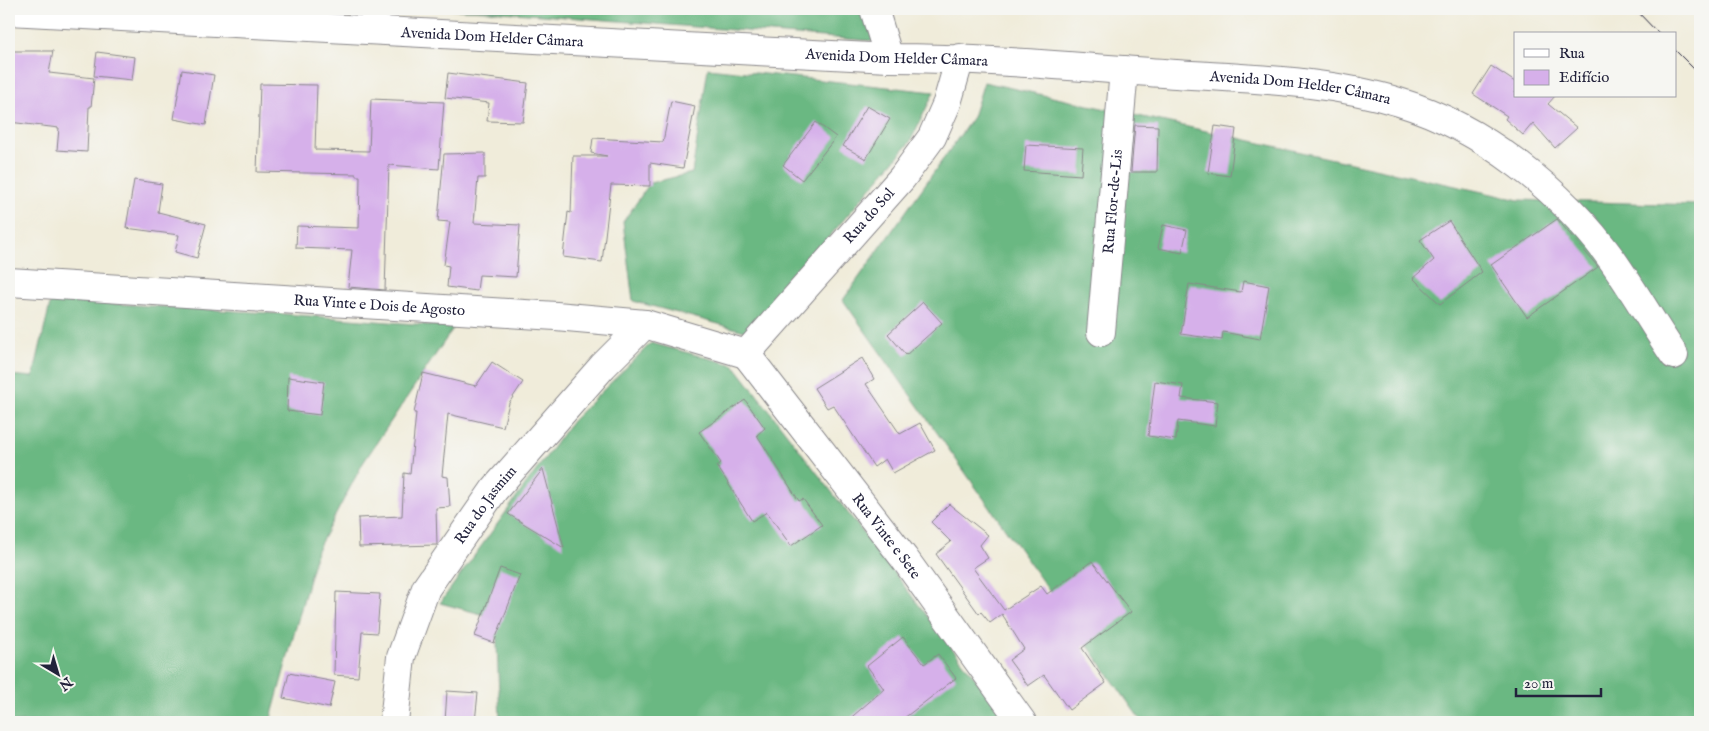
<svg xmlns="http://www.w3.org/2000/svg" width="1709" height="731" font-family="'IM FELL English',serif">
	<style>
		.forest { fill: #6ab882; stroke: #466d5e }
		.building { fill: #d6b0ea }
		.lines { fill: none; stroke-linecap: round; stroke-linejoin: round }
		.minor-casing { stroke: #89878a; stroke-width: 30 }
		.minor { stroke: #fff; stroke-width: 28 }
		.tram { stroke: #22223b; stroke-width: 1 }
		.labels { text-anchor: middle; stroke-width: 4.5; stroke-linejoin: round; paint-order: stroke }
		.street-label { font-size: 15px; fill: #22223b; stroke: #f6f6f2 }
	</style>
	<rect width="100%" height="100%" fill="#f6f6f2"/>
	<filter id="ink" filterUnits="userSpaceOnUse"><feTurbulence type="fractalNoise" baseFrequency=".02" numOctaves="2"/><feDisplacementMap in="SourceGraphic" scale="10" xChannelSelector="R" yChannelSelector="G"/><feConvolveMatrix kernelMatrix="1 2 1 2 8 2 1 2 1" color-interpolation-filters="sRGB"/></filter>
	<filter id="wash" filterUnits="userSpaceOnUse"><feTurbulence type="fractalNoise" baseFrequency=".0096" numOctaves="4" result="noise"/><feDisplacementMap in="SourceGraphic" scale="20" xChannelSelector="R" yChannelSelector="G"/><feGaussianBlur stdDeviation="1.12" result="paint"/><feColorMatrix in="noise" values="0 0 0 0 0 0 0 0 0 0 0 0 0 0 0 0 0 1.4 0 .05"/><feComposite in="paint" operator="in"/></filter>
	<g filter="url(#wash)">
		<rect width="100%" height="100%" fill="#f0ecda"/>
		<!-- forest -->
		<g class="forest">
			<polygon points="432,9 863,9 874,41 490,11"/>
			<polygon points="708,68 934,92 910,142 748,332 633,301 623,222 650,183 692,173"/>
			<polygon points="984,82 1519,200 1700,205 1700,722 1142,722 843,300 973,117"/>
			<polygon points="51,300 284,314 454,327 363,463 317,550 270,722 9,722 9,375 33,377"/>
			<polygon points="651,343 734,365 1009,722 500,722 496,618 440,603 572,421"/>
		</g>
		<g id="blocks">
			<!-- building -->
			<g class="building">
				<polygon points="12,51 53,51 49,73 94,78 91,107 89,107 87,152 57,150 59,128 9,122 9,78"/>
				<polygon points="97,52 135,57 132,80 94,76"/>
				<polygon points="1491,66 1515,82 1515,96 1555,96 1548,104 1577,128 1555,148 1533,123 1523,135 1505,119 1507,116 1473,94"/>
				<polygon points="182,70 214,75 206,125 174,119"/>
				<polygon points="448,73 528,83 523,122 487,121 489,103 445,98"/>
				<polygon points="260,84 317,85 315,150 369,151 371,99 444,102 439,169 389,165 385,290 348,287 352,250 296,248 297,226 359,228 360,176 356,176 356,174 257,172"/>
				<polygon points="671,101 695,106 683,168 650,163 650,186 611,185 602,262 563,257 568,212 571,213 573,156 607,156 591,153 593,138 663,142"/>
				<polygon points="867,106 890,119 866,159 843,146"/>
				<polygon points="816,122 836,137 802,180 783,165"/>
				<polygon points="1135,125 1158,126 1157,172 1131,172"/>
				<polygon points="1215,126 1236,129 1230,176 1208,173"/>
				<polygon points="1026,145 1083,148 1081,175 1024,171"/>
				<polygon points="485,153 485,178 478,178 474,223 520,225 516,277 479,275 477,291 447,287 449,266 444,265 450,222 438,221 444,154"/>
				<polygon points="134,180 162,184 158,212 206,224 197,258 175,252 179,235 126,228"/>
				<polygon points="1557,219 1598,267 1527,317 1491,265"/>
				<polygon points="1449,221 1482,272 1440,304 1413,278 1434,260 1420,240"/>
				<polygon points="1163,225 1187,230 1182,253 1158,248"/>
				<polygon points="1243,281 1269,286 1260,339 1223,332 1222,340 1181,334 1189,284 1241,292"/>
				<polygon points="923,302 942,323 906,355 888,334"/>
				<polygon points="862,358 874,379 866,384 900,434 920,423 935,450 893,473 885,459 874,467 833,405 827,408 814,388"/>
				<polygon points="492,362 523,382 509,403 503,427 448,414 442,476 448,477 450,507 436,508 437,545 359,547 358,518 402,516 404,473 410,474 416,413 414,413 423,373 476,386"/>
				<polygon points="288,377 324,382 320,415 287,411"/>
				<polygon points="1155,381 1183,385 1181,398 1218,402 1215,426 1178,421 1176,440 1148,436"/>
				<polygon points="745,400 765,428 757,435 799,501 803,499 822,525 791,546 767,512 752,521 717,466 721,463 699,432"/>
				<polygon points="543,469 564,548 508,514"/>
				<polygon points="949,504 988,535 980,545 988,558 973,568 1004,610 1041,586 1047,594 1092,561 1131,612 1082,648 1106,683 1069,710 1044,675 1028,686 1009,660 1024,649 1002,614 990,623 981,612 979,614 936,554 951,542 931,522"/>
				<polygon points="500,568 520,575 494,643 475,636"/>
				<polygon points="336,592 380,594 377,633 362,632 358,677 334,675"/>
				<polygon points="903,637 924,664 938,654 956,678 899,722 846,722 884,689 867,666"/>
				<polygon points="289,673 335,682 329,708 283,698"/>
				<polygon points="447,691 478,693 475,722 445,722"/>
			</g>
		</g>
	</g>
	<g filter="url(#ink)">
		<use href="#blocks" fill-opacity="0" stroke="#89878a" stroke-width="1"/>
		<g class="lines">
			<defs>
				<g id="minor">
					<polyline points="874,9 889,58"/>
					<path id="s1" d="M9,11L889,58C985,58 1080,67 1176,74C1250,79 1328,80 1399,102C1482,127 1563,191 1613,261C1634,291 1653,324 1674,355"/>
					<path id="s2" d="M9,282L556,316L645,324L746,354"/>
					<path id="s3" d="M1101,332L1124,70"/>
					<path id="s4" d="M746,354L904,558L1022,722"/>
					<path id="s5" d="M746,354L902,178L932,137L947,103L960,58"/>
					<path id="s6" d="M394,722L401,657L426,588L494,490L603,366L645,324"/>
				</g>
			</defs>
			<!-- minor casing -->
			<use href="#minor" class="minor-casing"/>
			<!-- minor -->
			<use href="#minor" class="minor"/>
			<!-- tram -->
			<g class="tram">
				<polyline points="1635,9 1659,34"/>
				<polyline points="1675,50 1700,75"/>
			</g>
		</g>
	</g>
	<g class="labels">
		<!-- street labels -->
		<g class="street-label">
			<text dy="5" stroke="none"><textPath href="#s1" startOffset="484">Avenida Dom Helder Câmara</textPath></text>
			<text dy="5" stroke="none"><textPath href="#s1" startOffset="889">Avenida Dom Helder Câmara</textPath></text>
			<text dy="5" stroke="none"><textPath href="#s1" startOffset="1294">Avenida Dom Helder Câmara</textPath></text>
			<text dy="5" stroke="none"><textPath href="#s3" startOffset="131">Rua Flor-de-Lis</textPath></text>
			<text dy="5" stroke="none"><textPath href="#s5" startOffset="185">Rua do Sol</textPath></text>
			<text dy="5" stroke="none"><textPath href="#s2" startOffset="371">Rua Vinte e Dois de Agosto</textPath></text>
			<text dy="5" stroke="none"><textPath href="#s6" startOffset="241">Rua do Jasmim</textPath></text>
			<text dy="5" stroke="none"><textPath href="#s4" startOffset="230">Rua Vinte e Sete</textPath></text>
		</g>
	</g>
	<!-- margin -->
	<rect width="1709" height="731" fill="none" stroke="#f6f6f2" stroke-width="30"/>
	<!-- legend -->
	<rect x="1514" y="32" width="162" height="65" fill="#f6f6f2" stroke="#a1a1a9"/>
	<rect x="1524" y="49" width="25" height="8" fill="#ffffff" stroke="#a1a1a9"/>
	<text x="1559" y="58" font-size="15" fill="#22223b">Rua</text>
	<rect x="1524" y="70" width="25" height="15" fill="#d6b0ea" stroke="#a1a1a9"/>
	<text x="1559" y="82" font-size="15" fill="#22223b">Edifício</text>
	<!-- north arrow -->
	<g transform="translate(58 674) rotate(142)" stroke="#f6f6f2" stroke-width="4" paint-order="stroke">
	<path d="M0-4L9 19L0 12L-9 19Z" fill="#22223b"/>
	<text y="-8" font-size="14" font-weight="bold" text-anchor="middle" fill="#22223b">N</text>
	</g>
	<!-- scale -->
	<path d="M1516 688v8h85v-8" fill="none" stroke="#22223b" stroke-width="2.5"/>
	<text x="1524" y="688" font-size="15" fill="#22223b" stroke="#f6f6f2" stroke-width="4" paint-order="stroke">20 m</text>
</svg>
